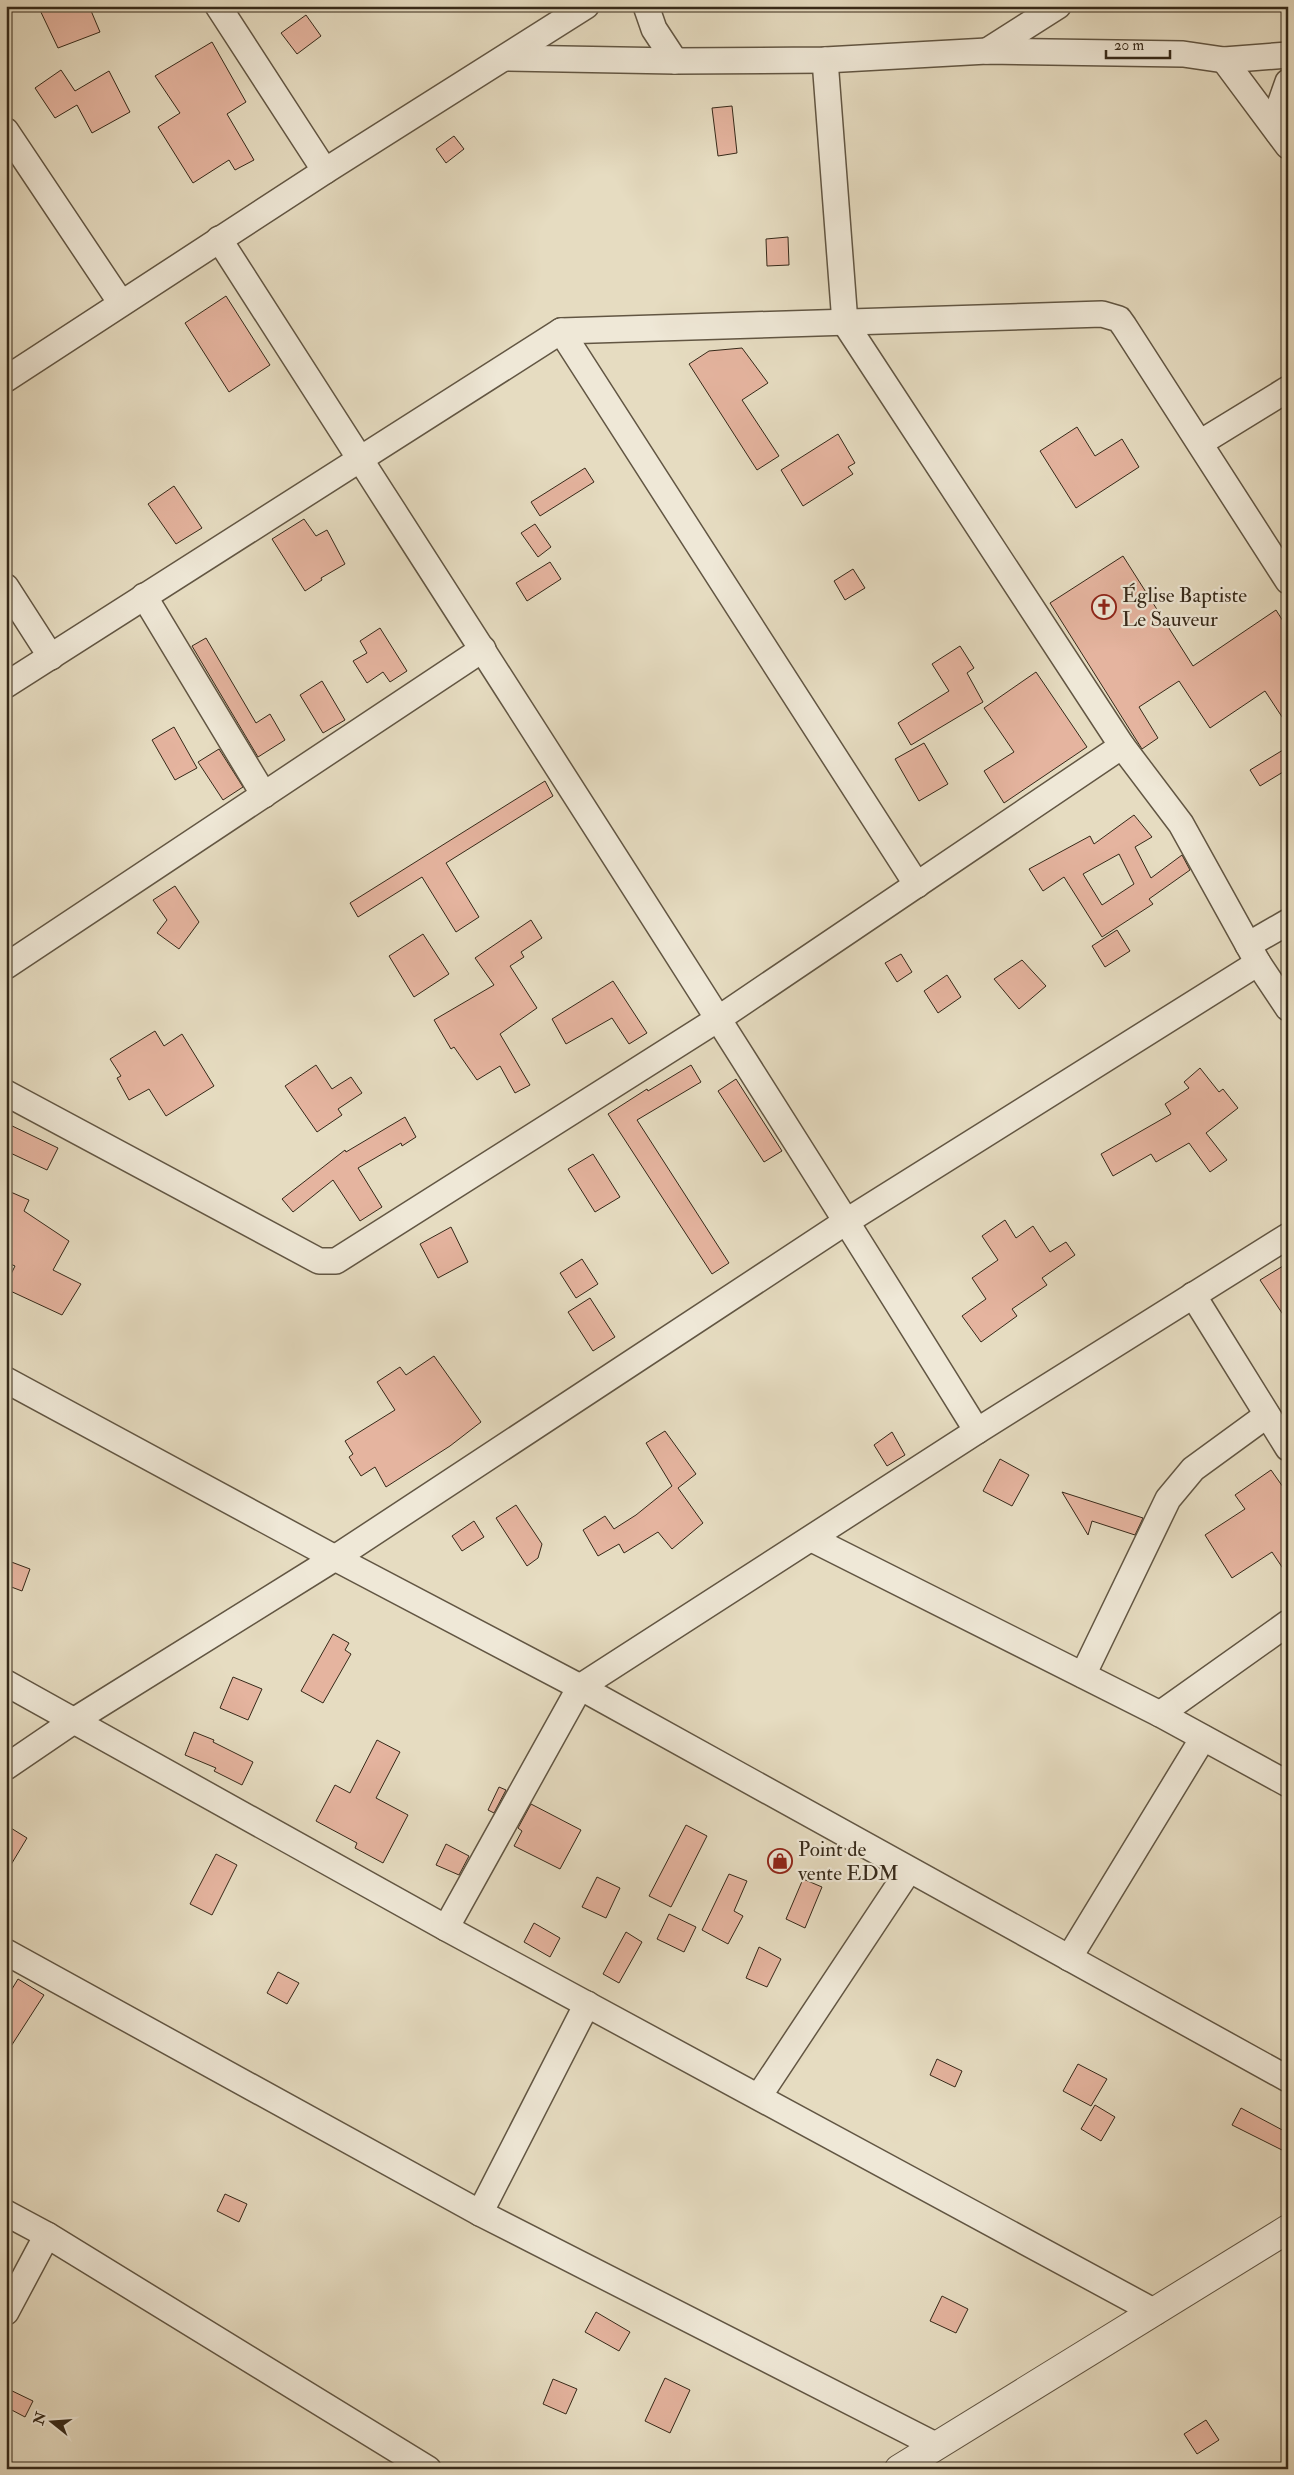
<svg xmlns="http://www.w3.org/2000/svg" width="1294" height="2475" font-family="'IM FELL Double Pica',serif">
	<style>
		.building { fill: #e5b49f; stroke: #362919; fill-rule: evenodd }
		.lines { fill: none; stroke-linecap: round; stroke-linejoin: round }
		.minor-casing { stroke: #625643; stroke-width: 28 }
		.tertiary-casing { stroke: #625643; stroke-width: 30 }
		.minor { stroke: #efe8d7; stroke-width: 25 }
		.tertiary { stroke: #efe8d7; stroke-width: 28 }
		.labels { text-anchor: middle; stroke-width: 4.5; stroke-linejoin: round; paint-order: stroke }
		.poi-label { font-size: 21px; fill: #362919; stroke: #efe8d7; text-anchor: start }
	</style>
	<rect width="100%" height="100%" fill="#e6dcc1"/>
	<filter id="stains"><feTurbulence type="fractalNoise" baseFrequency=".004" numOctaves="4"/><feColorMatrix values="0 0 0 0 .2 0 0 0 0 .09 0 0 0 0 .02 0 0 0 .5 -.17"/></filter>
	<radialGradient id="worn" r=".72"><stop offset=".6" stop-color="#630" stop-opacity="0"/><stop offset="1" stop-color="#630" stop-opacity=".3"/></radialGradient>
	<!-- building -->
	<g class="building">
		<polygon points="38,6 89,6 100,32 58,48"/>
		<polygon points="306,15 321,36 297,54 281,33"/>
		<polygon points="212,42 246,102 227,114 254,160 235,170 229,160 193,183 158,127 180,113 155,76"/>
		<polygon points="61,70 75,91 109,71 130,112 92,133 77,105 55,118 35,88"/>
		<polygon points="732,106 737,153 718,156 712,108"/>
		<polygon points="454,136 464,149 446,163 436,149"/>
		<polygon points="788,237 789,265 767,266 766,239"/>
		<polygon points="226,296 270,365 229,392 185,323"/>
		<polygon points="742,348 768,383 742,400 779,456 757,470 689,364 709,351"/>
		<polygon points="1077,427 1095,456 1122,439 1139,467 1076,508 1040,451"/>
		<polygon points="838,434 855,463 848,467 853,474 803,506 781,470"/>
		<polygon points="585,468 594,482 540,516 531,502"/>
		<polygon points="174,486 202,528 176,544 148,504"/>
		<polygon points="304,519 316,536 327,530 345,564 321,578 322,580 305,591 272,539"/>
		<polygon points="535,524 551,547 538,557 521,533"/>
		<polygon points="1123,556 1193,666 1276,610 1288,629 1288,726 1265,691 1210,728 1179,681 1139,707 1158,738 1142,749 1050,603"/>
		<polygon points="550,562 561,579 527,601 516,583"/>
		<polygon points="853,569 865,588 845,600 834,581"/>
		<polygon points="380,628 407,671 390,682 383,672 367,683 353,661 367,653 360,641"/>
		<polygon points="206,638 256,723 270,714 285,740 258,757 192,646"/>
		<polygon points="960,646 974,668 967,673 983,702 911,745 898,723 949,691 932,664"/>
		<polygon points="1036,672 1087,747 1004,803 984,771 1014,752 984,708"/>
		<polygon points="322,681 345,720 323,733 300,695"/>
		<polygon points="174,727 197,768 175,780 152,740"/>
		<polygon points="924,743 948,784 919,801 895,759"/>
		<polygon points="1288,747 1288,769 1260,786 1250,770"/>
		<polygon points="219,749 243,787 223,800 198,762"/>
		<polygon points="545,781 553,796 446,863 479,917 456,932 422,877 358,917 350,903"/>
		<path d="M1134,815L1152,837L1135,847L1151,878L1182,855L1190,870L1149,899L1153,904L1102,937L1064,877L1043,891L1029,869L1090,836L1094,844ZM1119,854L1134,884L1102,905L1083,874Z"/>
		<polygon points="175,886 199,922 179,949 157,933 167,920 153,900"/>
		<polygon points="531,920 542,938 521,952 524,957 510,966 537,1008 500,1034 530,1085 515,1093 500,1066 477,1080 454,1047 451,1049 434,1020 494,985 475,958"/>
		<polygon points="1117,930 1130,951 1105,967 1092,946"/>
		<polygon points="423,934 449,974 414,997 389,956"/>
		<polygon points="901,954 912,972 897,982 885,963"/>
		<polygon points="1022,960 1046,986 1019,1009 994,979"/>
		<polygon points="947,975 961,997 938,1013 924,991"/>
		<polygon points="613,981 647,1033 629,1044 612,1018 566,1044 552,1019"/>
		<polygon points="155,1031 164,1046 182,1034 214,1086 166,1116 149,1089 129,1100 117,1078 121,1076 110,1059"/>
		<polygon points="316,1065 332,1089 351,1077 362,1093 338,1109 342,1115 317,1132 285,1086"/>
		<polygon points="691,1065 701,1082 637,1120 729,1263 712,1274 608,1114 647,1089 648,1091"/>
		<polygon points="1200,1068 1219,1092 1223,1089 1238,1108 1206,1133 1227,1160 1210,1172 1189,1143 1156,1162 1151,1154 1113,1176 1101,1154 1171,1114 1165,1104 1189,1088 1184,1082"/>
		<polygon points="736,1079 782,1151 764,1162 718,1091"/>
		<polygon points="405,1117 416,1137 402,1146 401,1143 358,1168 382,1207 360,1221 333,1180 293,1212 282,1199 345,1150 346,1152"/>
		<polygon points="6,1123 58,1148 47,1170 6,1151"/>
		<polygon points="593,1154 620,1197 595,1212 568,1169"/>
		<polygon points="6,1190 29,1200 24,1211 69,1241 53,1270 81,1284 62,1315 6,1289 6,1284 15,1266 6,1262"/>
		<polygon points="1005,1220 1016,1238 1033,1226 1050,1252 1066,1242 1075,1255 1042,1278 1047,1285 1012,1309 1017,1316 981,1342 962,1316 986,1299 972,1278 998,1260 982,1236"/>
		<polygon points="451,1227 468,1262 438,1278 420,1244"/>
		<polygon points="582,1259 598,1284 576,1298 560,1273"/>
		<polygon points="1288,1263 1288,1322 1260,1280"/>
		<polygon points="590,1298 615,1337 593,1351 568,1312"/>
		<polygon points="434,1356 481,1422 450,1446 386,1487 375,1467 361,1476 349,1457 353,1454 345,1441 395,1410 377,1382 400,1367 406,1375"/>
		<polygon points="665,1431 696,1474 678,1488 703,1523 672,1549 658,1532 624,1553 619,1544 598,1556 583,1530 605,1516 614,1529 636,1515 672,1486 646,1443"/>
		<polygon points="892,1432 905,1455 887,1466 874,1445"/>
		<polygon points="1000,1459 1029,1475 1012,1506 983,1491"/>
		<polygon points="1271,1470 1288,1494 1288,1576 1272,1552 1232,1578 1205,1535 1245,1509 1235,1495"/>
		<polygon points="1062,1492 1143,1518 1135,1535 1092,1521 1088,1535"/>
		<polygon points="516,1505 542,1544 538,1558 527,1566 496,1518"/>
		<polygon points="474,1521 484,1537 462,1551 452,1536"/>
		<polygon points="6,1560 30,1569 22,1591 6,1585"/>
		<polygon points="333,1634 349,1643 345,1650 351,1654 323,1703 301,1691"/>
		<polygon points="233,1677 262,1689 248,1720 220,1708"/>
		<polygon points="194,1732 214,1740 213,1742 253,1762 242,1785 214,1771 216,1768 185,1755"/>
		<polygon points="377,1740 400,1752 376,1798 408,1815 383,1863 355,1848 357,1843 316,1821 335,1785 350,1793"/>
		<polygon points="499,1787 506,1790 494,1813 488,1810"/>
		<polygon points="531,1804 581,1830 560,1869 514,1846 522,1831 518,1828"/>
		<polygon points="6,1825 27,1838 6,1873"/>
		<polygon points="686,1825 707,1836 671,1907 649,1896"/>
		<polygon points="446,1844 469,1856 459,1875 436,1865"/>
		<polygon points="216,1854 237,1865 212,1915 190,1904"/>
		<polygon points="729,1874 747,1881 734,1911 743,1916 728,1944 702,1930"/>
		<polygon points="597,1877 620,1888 606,1918 582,1907"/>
		<polygon points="803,1879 822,1887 805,1928 786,1919"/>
		<polygon points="669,1914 696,1927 684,1952 657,1939"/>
		<polygon points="534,1923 560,1938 550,1957 524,1942"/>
		<polygon points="626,1932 642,1942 619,1983 603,1974"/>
		<polygon points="759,1947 781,1959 767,1987 746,1978"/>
		<polygon points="278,1972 299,1983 287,2004 267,1993"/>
		<polygon points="18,1979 44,1995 6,2054 6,1999"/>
		<polygon points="937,2059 962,2071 955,2087 930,2075"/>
		<polygon points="1078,2064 1107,2079 1091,2106 1063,2091"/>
		<polygon points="1095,2105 1115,2117 1101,2141 1081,2129"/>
		<polygon points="1241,2108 1288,2133 1288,2153 1232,2125"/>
		<polygon points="225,2194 247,2204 239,2222 217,2211"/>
		<polygon points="942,2296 968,2309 956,2333 930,2321"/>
		<polygon points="596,2312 630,2332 619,2351 585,2332"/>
		<polygon points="665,2378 690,2390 670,2433 645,2421"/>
		<polygon points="553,2379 577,2389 566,2414 543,2404"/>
		<polygon points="6,2388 33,2401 25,2417 6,2407"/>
		<polygon points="1206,2420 1219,2440 1197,2454 1184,2434"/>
	</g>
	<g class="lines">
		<defs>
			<g id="minor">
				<polyline points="218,6 325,171"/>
				<polyline points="646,6 654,29 675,61"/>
				<polyline points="987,51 1058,6"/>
				<polyline points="506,58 675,61 825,60 987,51 1183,54 1224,60 1288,55"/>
				<polyline points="825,60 845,323 1122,746 1181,824 1258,963 1288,1008"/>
				<polyline points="1224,60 1288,146"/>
				<polyline points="6,131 121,303"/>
				<polyline points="1278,132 1277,113 1288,82"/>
				<path d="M219,239C473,636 729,1031 977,1431"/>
				<polyline points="561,331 917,885"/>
				<polyline points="6,379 325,171 586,6"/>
				<polyline points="1200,443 1288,389"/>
				<polyline points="6,587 51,657"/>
				<polyline points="144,596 264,795"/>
				<polyline points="6,685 561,331 1102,314 1119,319 1124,326 1288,581"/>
				<polyline points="1248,945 1288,922"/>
				<polyline points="6,966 483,649"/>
				<polyline points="6,1093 319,1261 336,1261 718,1019 1122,746"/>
				<polyline points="1193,1295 1288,1448"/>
				<polyline points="6,1380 335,1558 580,1687 1288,2079"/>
				<polyline points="812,1539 1160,1714 1288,1784"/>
				<polyline points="1083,1675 1168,1499 1193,1469 1267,1415"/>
				<polyline points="6,1683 446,1928 1155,2312"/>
				<polyline points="1160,1714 1288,1623"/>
				<polyline points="6,1767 75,1720 335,1558 847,1221 1258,963"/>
				<polyline points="446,1928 580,1687 977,1431 1288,1236"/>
				<polyline points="6,1952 480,2213 937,2446"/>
				<polyline points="1069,1958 1203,1738"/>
				<polyline points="759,2096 909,1870"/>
				<polyline points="6,2213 47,2235 428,2469"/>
				<polyline points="480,2213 587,2004"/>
				<polyline points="6,2312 47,2235"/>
			</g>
			<polyline id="tertiary" points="899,2469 1288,2229"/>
		</defs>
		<!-- minor casing -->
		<use href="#minor" class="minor-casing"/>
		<!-- tertiary casing -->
		<use href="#tertiary" class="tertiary-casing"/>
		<!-- minor -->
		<use href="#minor" class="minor"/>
		<!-- tertiary -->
		<use href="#tertiary" class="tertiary"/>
	</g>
	<!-- icons -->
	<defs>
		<symbol id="church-ring" viewBox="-11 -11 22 22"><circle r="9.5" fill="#efe8d7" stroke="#8f2418" stroke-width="1.5"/><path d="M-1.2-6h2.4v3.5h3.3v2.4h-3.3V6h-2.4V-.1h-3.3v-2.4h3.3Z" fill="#8f2418"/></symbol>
		<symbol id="shop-ring" viewBox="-11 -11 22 22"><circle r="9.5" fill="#efe8d7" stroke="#8f2418" stroke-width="1.5"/><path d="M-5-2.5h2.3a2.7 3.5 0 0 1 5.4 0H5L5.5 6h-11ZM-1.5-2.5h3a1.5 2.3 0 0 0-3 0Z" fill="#8f2418"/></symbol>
	</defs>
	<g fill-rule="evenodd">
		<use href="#church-ring" x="1090" y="593" width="28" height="28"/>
		<use href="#shop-ring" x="766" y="1847" width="28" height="28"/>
	</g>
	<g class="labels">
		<!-- poi labels -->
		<g class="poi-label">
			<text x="1122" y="602">Église Baptiste<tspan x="1122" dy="24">Le Sauveur</tspan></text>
			<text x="798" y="1856">Point de<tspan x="798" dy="24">vente EDM</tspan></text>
		</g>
	</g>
	<!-- margin -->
	<rect width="1294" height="2475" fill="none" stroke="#e6dcc1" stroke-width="25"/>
	<rect x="8" y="8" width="1279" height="2460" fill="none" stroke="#362919" stroke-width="2.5"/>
	<rect x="12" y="12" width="1269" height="2450" fill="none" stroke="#362919"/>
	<!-- north arrow -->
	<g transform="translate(52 2422) rotate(287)" stroke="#efe8d7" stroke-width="4" paint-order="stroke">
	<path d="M0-4L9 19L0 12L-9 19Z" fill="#362919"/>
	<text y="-8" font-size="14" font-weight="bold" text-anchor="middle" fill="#362919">N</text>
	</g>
	<!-- scale -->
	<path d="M1106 50v8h64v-8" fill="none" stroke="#362919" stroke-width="2.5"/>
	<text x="1114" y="50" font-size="15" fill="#362919" stroke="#efe8d7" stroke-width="4" paint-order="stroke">20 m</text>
	<rect width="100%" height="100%" filter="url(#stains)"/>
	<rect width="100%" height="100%" fill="url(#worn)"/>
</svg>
